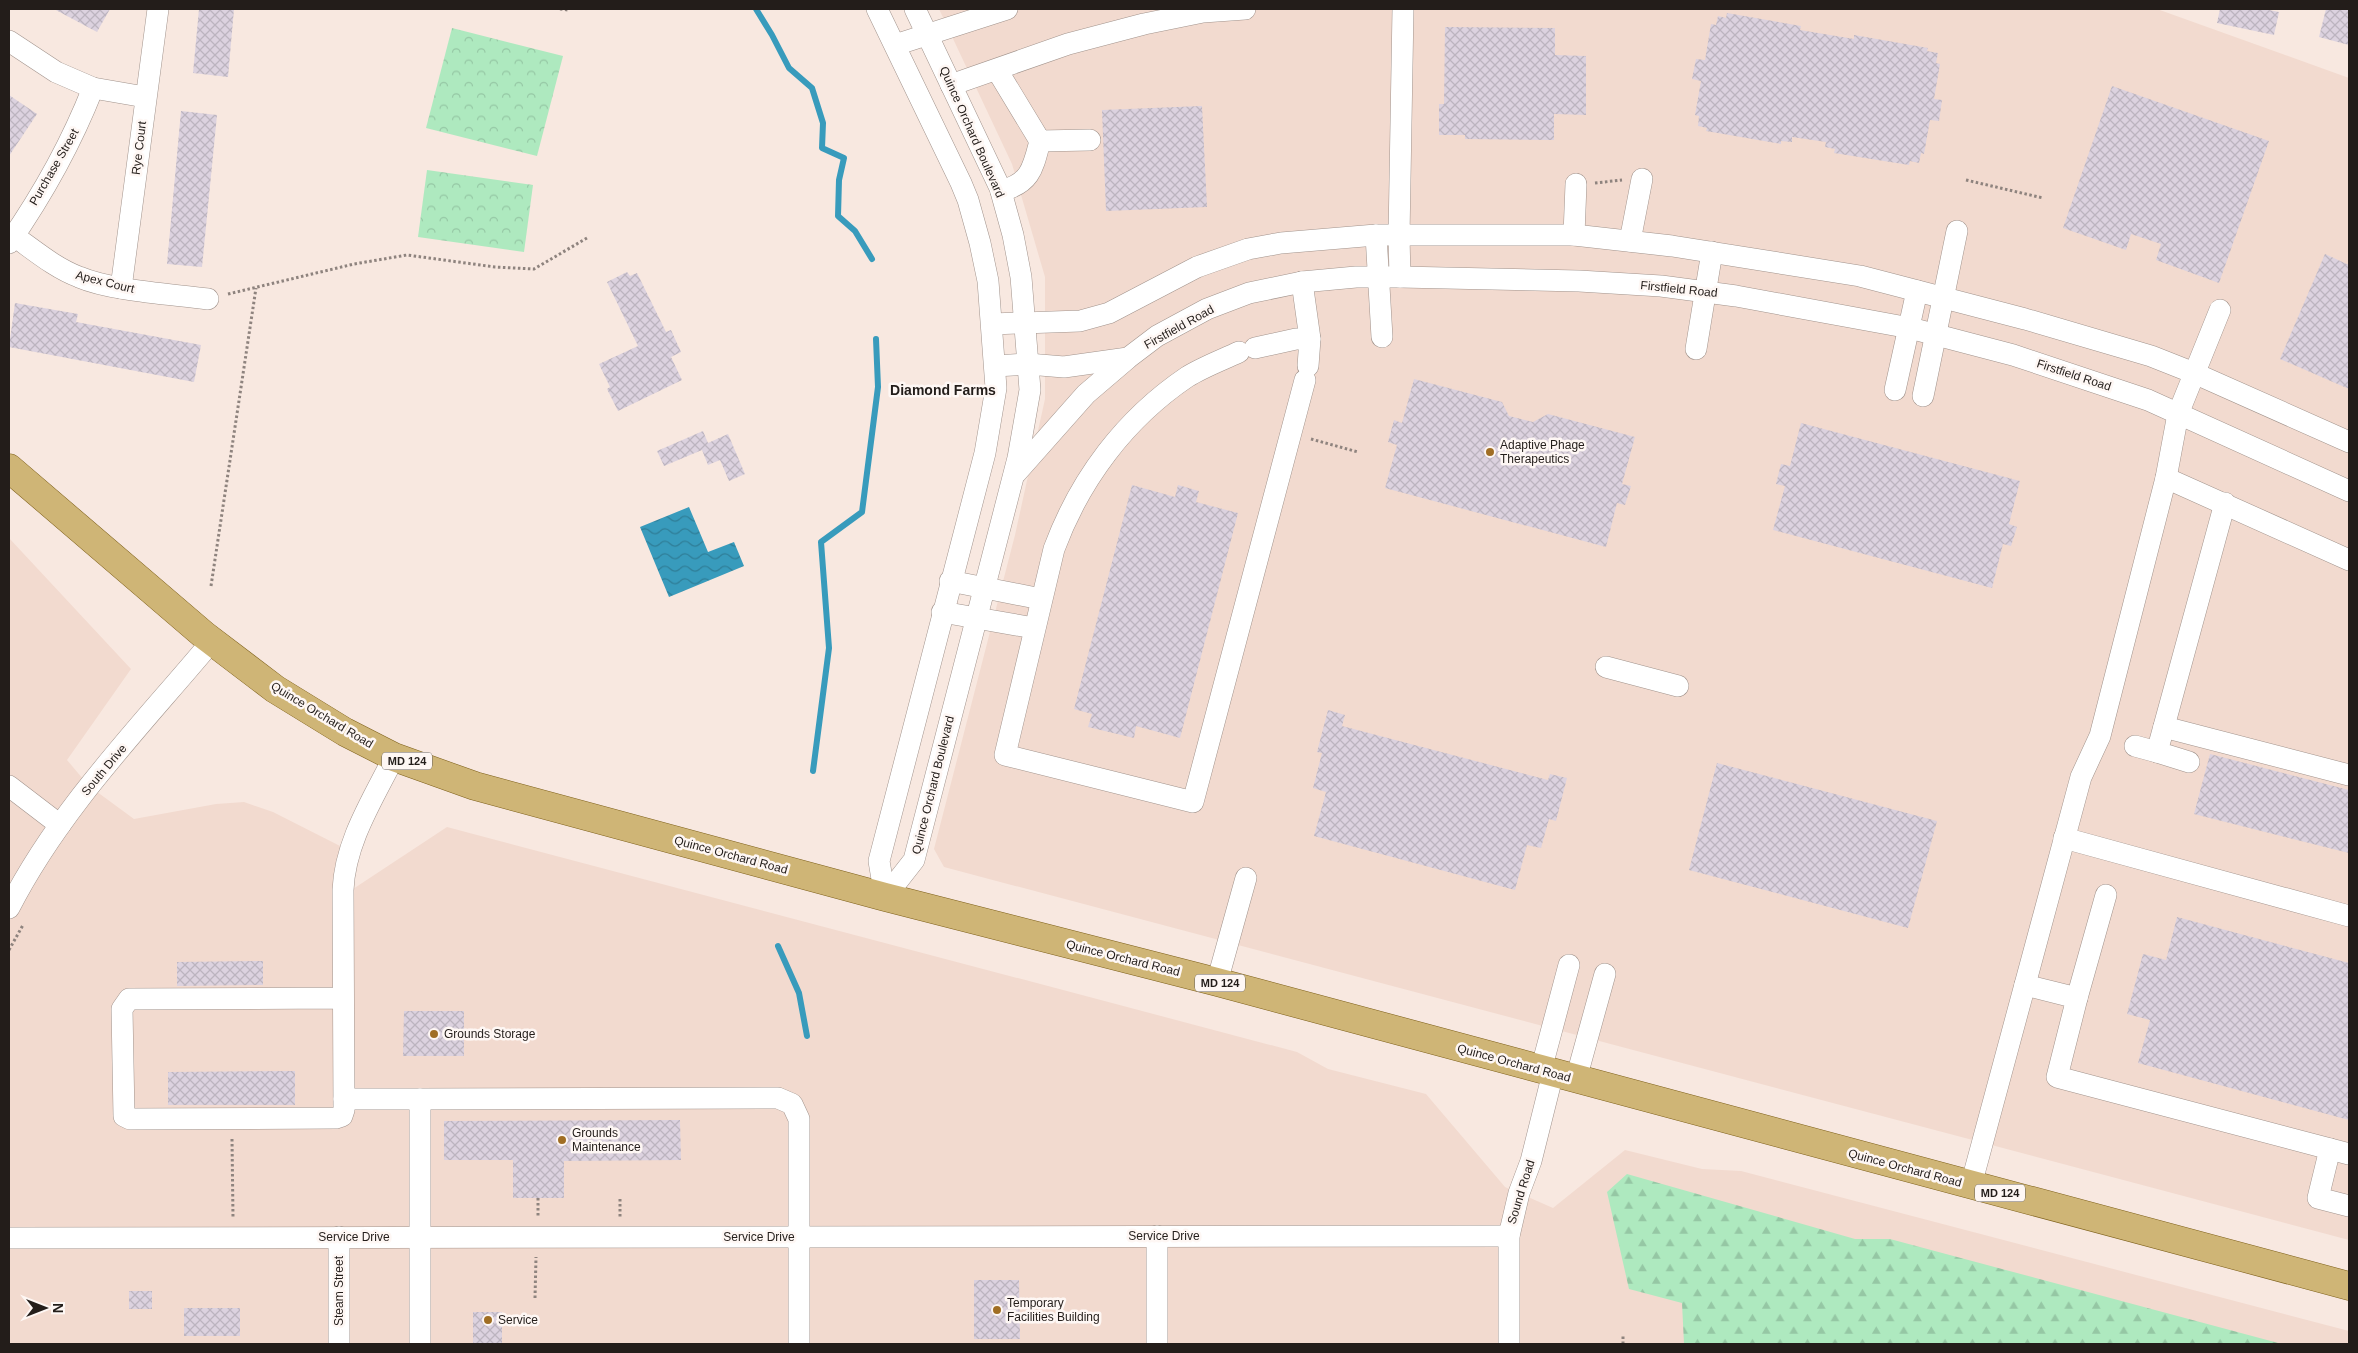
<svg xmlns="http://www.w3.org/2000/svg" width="2358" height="1353" font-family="Helvetica,sans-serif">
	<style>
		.built { fill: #f2dacf }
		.forest { fill: url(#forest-firs) }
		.park { fill: url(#park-crowns) }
		.water { fill: url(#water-waves) }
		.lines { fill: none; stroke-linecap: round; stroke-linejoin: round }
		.stream { stroke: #389bbc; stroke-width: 6 }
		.building { fill: url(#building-cross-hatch) }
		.minor-casing { stroke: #a1938c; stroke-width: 22 }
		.major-casing { stroke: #7e601b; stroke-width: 29 }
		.path { stroke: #8e837e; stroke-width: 3; stroke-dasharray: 2.5 2.5; stroke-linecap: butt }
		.minor { stroke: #fff; stroke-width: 21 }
		.major { stroke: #cfb576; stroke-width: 28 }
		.poi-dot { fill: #a06e24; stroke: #fef7f4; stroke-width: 2 }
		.labels { text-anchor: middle; stroke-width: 5; stroke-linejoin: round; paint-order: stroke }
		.shield { fill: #fef7f4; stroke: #655e5b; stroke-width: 1 }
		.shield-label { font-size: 11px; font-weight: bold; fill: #231d1a }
		.street-label { font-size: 12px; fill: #231d1a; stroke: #fef7f4 }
		.poi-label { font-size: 12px; fill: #231d1a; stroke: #fef7f4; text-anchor: start }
		.neighbourhood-label { font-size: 14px; font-weight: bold; fill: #231d1a; stroke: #fef7f4 }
	</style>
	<defs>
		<pattern id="forest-firs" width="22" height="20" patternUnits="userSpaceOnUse" patternTransform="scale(1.25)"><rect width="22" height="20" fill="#aee9bf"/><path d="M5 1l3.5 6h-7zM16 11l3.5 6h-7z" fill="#95c7a4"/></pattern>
		<pattern id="park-crowns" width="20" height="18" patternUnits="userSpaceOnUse" patternTransform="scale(1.25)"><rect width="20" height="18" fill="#aee9bf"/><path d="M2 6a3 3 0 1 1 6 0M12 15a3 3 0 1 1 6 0" fill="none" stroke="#95c7a4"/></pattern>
		<pattern id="water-waves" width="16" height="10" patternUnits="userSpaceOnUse" patternTransform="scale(1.25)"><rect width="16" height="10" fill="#389bbc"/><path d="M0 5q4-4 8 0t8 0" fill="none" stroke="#2f7e98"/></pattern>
		<pattern id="building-cross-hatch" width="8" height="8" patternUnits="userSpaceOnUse" patternTransform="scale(1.25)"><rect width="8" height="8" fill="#dcd2df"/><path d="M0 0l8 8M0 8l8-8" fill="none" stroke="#bcb4bf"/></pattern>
	</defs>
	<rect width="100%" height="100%" fill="#f8e8e0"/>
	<!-- built -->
	<g class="built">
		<polygon points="939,9 2157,9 2349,78 2349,1240 944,867 934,849 1015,535 1045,399 1045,277 1012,164"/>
		<polygon points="9,538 131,669 67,760 89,786 134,819 216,804 244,802 273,812 342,847 335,866 334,889 353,889 447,827 1297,1052 1328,1069 1426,1094 1505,1187 1553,1208 1625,1150 1702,1169 1741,1171 2349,1331 2349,1344 9,1344"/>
	</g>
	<!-- forest -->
	<polygon class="forest" points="1627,1174 1855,1239 1890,1239 2282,1344 1684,1344 1682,1303 1629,1289 1607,1192"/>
	<!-- park -->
	<g class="park">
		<polygon points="452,28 563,56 537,156 426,128"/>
		<polygon points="427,170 533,185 524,252 418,237"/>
	</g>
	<!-- water -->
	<polygon class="water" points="689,507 708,552 734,542 744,566 669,597 640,527"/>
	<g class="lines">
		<!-- stream -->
		<g class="stream">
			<polyline points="756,9 772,35 789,68 812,88 823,123 822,148 844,158 839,180 838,216 855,231 872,259"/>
			<polyline points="813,771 829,648 821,542 862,512 878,387 876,339"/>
			<polyline points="778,946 799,993 807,1036"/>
		</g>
	</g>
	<!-- building -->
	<g class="building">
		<polygon points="54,9 110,9 97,32"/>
		<polygon points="199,9 234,9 228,77 193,73"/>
		<polygon points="2220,9 2264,9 2279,12 2274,35 2217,23"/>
		<polygon points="2326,9 2349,9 2349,45 2319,37"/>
		<polygon points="1727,13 1801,26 1800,30 1854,39 1854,35 1928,48 1927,51 1938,53 1936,63 1940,64 1934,99 1942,100 1939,121 1930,120 1924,154 1921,153 1919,163 1910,161 1909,165 1834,153 1835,149 1825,147 1826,142 1792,137 1792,142 1781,141 1781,144 1706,131 1707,128 1698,126 1699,116 1695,115 1701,81 1692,79 1696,59 1705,60 1711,24 1716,25 1718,16 1726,18"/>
		<polygon points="1445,27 1555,28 1555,55 1586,56 1586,115 1554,114 1554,140 1465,139 1465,135 1439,135 1439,104 1444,104"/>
		<polygon points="2112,86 2269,141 2219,283 2156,260 2161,244 2131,234 2126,250 2063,228"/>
		<polygon points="9,95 37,114 9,156"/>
		<polygon points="1202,106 1207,207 1106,211 1102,110"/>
		<polygon points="181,111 217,115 202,267 167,264"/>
		<polygon points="2325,254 2349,265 2349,389 2280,359"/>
		<polygon points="627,272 630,276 637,273 666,332 671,330 681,352 671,357 682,380 618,411 607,389 610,387 599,364 638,346 607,282"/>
		<polygon points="15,303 78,314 76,322 201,345 194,382 9,347"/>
		<polygon points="1414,379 1502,402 1509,416 1533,422 1548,414 1635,437 1622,484 1631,486 1625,505 1617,503 1606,547 1385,488 1397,445 1388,442 1394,420 1402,423"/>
		<polygon points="1801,423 2020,481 2009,524 2017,527 2011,546 2003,544 1992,588 1773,530 1785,486 1776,484 1781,464 1790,466"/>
		<polygon points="703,431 708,443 728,434 745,474 729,481 720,460 708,465 702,450 664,466 657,451"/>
		<polygon points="1132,485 1175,497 1178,485 1199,491 1196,502 1238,513 1180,738 1136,726 1134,738 1088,727 1092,714 1074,709"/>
		<polygon points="1328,710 1345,715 1342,726 1548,780 1550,774 1567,778 1556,821 1549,819 1541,848 1527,845 1515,890 1314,836 1326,792 1313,788 1322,753 1317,752"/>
		<polygon points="2210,754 2349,790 2349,853 2194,814"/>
		<polygon points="1717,763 1937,821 1908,928 1689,870"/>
		<polygon points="2177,917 2349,963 2349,1120 2138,1063 2150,1020 2127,1014 2143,954 2166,960"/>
		<polygon points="263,961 263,985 177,986 177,962"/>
		<polygon points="404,1011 464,1011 464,1056 403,1056"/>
		<polygon points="295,1071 295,1105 168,1105 168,1072"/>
		<polygon points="680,1120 681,1160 564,1161 564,1198 513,1198 513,1160 444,1160 444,1121"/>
		<polygon points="974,1280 1019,1280 1020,1339 974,1339"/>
		<rect x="129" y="1291" width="23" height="18"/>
		<rect x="184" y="1308" width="56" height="28"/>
		<rect x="473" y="1312" width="29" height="32"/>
	</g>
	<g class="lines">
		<defs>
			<g id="minor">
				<polyline points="877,9 961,183 968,200 980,243 988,281 996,388 985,453 879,861 885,897"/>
				<polyline points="9,41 56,72 93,88 145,97"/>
				<polyline points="895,45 1007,9"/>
				<polyline points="997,70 1040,141 1090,140"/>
				<polyline points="951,85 1068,44 1144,24 1203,12 1245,9"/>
				<path d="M1001,191C1031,183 1033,168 1040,141"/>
				<polyline points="1376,235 1382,337"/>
				<polyline points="1574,235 1576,184"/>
				<path d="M14,236C34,250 55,268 79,277C112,291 171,294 208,299"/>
				<polyline points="1630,241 1642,179"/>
				<path d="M9,243C43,194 71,144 93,88"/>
				<polyline points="1400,277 1399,236 1403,9"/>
				<polyline points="1302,282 1310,339 1308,366"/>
				<polyline points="121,288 158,9"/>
				<polyline points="992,324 1080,321 1109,313 1197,267 1248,249 1281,243 1376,235 1574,235 1672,246 1860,276 2025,319 2151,356 2194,373 2349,442"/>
				<polyline points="1255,348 1296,339 1310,339"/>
				<polyline points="1696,349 1712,252"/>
				<path d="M1239,352C1222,360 1203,367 1187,377C1125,419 1080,479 1054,549L1005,755L1193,802L1305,380"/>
				<polyline points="995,366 1028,364 1064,367 1128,358 1157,336 1207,309 1249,293 1302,282 1356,277 1400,277 1579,281 1661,286 1736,296 1910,328 2013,355 2148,400 2349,491"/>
				<polyline points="1895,390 1917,291"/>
				<polyline points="1923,396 1957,231"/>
				<polyline points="1016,473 1086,394 1127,359"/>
				<polyline points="2166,478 2349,560"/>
				<polyline points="950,581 1041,599"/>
				<polyline points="942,612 1034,628"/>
				<polyline points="1606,667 1678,686"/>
				<polyline points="2164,727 2349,775"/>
				<polyline points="2135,746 2157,752"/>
				<polyline points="2189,762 2157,752 2225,503"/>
				<polyline points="9,786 60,825"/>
				<polyline points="2064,838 2349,916"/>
				<polyline points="885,897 914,860 1018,458 1030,390 1021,277 1013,235 1000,188 915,9"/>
				<path d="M9,908C60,808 141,726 212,641"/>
				<polyline points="1217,982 1246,878"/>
				<polyline points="2025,985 2077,998 2057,1077 2349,1154"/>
				<path d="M343,998L129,999L122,1009L124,1116L130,1119L336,1118L342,1116L344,1110L343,890C345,842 373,799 394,757"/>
				<polyline points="2077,998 2106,895"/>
				<polyline points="1541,1070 1569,965"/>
				<polyline points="1576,1079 1605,974"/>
				<polyline points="344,1099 420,1099"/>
				<polyline points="2330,1149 2318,1198 2349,1206"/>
				<polyline points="1971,1185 2081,777 2100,736 2166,478 2178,414 2220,310"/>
				<polyline points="1157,1236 1157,1344"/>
				<polyline points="339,1237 339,1344"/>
				<polyline points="9,1238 1509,1236"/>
				<polyline points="420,1344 420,1099 778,1098 792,1104 799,1119 799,1344"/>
				<polyline points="1509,1344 1509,1236 1519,1193 1531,1161 1553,1073"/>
			</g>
			<polyline id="major" points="9,468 204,635 275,689 345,732 394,757 475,786 885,897 1217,982 2349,1286"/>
		</defs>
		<!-- minor casing -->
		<use href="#minor" class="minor-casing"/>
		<!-- major casing -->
		<use href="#major" class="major-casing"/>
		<!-- path -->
		<g class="path">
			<polyline points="560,9 568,10"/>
			<polyline points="1966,180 2043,198"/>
			<polyline points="1595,183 1622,180"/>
			<polyline points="228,294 354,264 407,255 495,267 534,269 587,238"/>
			<polyline points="1311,439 1358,452"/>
			<polyline points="211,586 256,288"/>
			<polyline points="9,950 23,925"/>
			<polyline points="232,1139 233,1218"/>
			<polyline points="538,1198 538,1218"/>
			<polyline points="620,1199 620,1218"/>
			<polyline points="535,1298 536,1257"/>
			<polyline points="1623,1344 1623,1334"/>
		</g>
		<!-- minor -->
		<use href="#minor" class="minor"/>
		<!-- major -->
		<use href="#major" class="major"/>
	</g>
	<!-- markers -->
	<g class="poi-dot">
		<circle cx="1490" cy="452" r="5"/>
		<circle cx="434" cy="1034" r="5"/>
		<circle cx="562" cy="1140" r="5"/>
		<circle cx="997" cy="1310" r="5"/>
		<circle cx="488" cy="1320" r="5"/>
	</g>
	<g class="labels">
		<!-- shield labels -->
		<g class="shield">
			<rect x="382" y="752.5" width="50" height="17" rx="4"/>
			<rect x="1195" y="974.5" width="50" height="17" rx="4"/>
			<rect x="1975" y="1184.5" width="50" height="17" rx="4"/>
		</g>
		<g class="shield-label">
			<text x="407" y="765">MD 124</text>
			<text x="1220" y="987">MD 124</text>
			<text x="2000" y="1197">MD 124</text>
		</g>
		<!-- street labels -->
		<g class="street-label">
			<text transform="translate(972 132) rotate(66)" y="4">Quince Orchard Boulevard</text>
			<text transform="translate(139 148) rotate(-83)" y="4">Rye Court</text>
			<text transform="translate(54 167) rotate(-60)" y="4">Purchase Street</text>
			<text transform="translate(105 282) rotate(14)" y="4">Apex Court</text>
			<text transform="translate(1679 289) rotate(6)" y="4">Firstfield Road</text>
			<text transform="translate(1179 327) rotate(-29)" y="4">Firstfield Road</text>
			<text transform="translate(2074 375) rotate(18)" y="4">Firstfield Road</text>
			<text transform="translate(322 715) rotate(31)" y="4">Quince Orchard Road</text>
			<text transform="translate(104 770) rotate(-50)" y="4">South Drive</text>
			<text transform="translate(933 785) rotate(-76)" y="4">Quince Orchard Boulevard</text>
			<text transform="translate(731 855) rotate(15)" y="4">Quince Orchard Road</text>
			<text transform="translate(1123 958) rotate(14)" y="4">Quince Orchard Road</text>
			<text transform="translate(1514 1063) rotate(15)" y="4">Quince Orchard Road</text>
			<text transform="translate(1905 1168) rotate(15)" y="4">Quince Orchard Road</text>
			<text transform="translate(1521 1192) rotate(-73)" y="4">Sound Road</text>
			<text x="1164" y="1240">Service Drive</text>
			<text x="354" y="1241">Service Drive</text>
			<text x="759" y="1241">Service Drive</text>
			<text transform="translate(339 1291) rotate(-90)" y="4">Steam Street</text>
		</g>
		<!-- poi labels -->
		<g class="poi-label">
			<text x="1500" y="449">Adaptive Phage<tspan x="1500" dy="14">Therapeutics</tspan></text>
			<text x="444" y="1038">Grounds Storage</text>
			<text x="572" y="1137">Grounds<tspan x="572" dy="14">Maintenance</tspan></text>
			<text x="1007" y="1307">Temporary<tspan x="1007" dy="14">Facilities Building</tspan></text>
			<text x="498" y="1324">Service</text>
		</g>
		<!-- neighbourhood labels -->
		<g class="neighbourhood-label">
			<text x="943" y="395">Diamond Farms</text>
		</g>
	</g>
	<!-- border -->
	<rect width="2358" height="1353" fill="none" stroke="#231d1a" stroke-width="20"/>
	<!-- north arrow -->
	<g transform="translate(45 1308) rotate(90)" stroke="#fef7f4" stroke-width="4" paint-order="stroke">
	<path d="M0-4L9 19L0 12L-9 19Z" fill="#231d1a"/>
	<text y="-8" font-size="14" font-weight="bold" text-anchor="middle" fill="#231d1a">N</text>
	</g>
</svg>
